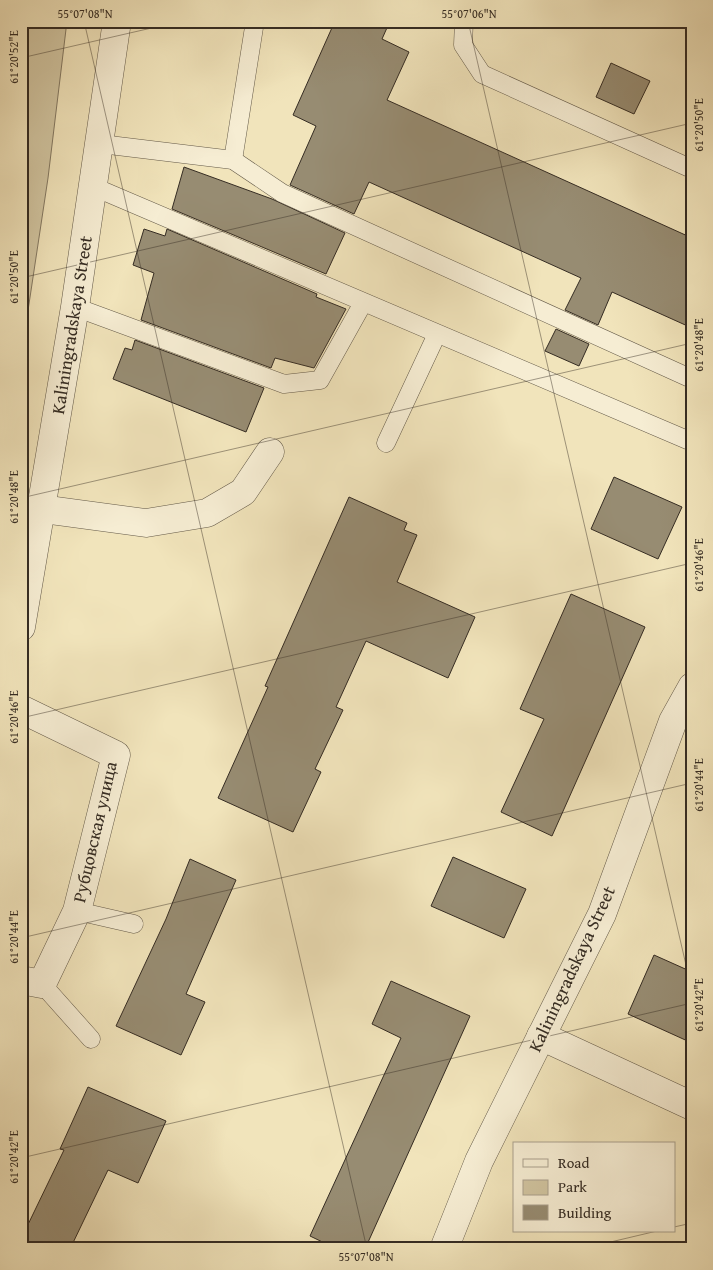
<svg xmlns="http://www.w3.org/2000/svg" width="713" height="1270" font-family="'Gentium Book Plus',serif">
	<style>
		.green { fill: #d1c5a1; stroke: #837862 }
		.building { fill: #978c72; stroke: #352c23 }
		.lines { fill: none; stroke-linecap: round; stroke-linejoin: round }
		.lane-casing { stroke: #645a49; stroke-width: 19 }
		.street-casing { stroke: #645a49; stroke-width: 29 }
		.lane { stroke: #f6edd3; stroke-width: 18 }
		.street { stroke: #f6edd3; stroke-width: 28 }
		.ticks { fill: none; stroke: #352c23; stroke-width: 1; stroke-opacity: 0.45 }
		.labels { text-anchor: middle; stroke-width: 4.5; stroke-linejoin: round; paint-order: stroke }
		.street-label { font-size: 18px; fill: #352c23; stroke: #f6edd3 }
		.neatline { fill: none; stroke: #352c23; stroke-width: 2 }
		.ticks-label { font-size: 12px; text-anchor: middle; fill: #352c23 }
	</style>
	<rect width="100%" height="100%" fill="#f1e4bb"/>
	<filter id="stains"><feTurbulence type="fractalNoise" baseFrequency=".004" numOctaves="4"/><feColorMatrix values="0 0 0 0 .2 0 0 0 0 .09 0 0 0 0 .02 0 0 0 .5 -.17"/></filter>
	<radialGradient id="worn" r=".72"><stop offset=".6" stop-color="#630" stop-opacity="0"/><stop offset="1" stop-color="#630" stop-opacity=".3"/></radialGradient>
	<!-- green -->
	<polygon class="green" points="21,21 67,21 48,178 21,357"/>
	<!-- building -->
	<g class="building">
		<polygon points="335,21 390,21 382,39 409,52 387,100 692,238 692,328 612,292 598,325 565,310 581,278 369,182 354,214 290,185 316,126 293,115"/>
		<polygon points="611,63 650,81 634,114 596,97"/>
		<polygon points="184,167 272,199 345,233 326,274 172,209"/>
		<polygon points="144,229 165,236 167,229 317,294 316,297 346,309 314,368 275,358 271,368 141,320 154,273 133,265"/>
		<polygon points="556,329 589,344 579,366 545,351"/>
		<polygon points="135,340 264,388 246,432 113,379 125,348 132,350"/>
		<polygon points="614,477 682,507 658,559 591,529"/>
		<polygon points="349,497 407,523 404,530 417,535 397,582 475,617 448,678 366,641 336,707 343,710 315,769 321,772 293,832 218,798 268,687 265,686"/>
		<polygon points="571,594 645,627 552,836 501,812 544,719 520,709"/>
		<polygon points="453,857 526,889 504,938 431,906"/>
		<polygon points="190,859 236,880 186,994 205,1002 181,1055 116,1026 166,919"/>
		<polygon points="654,955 692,972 692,1043 628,1014"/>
		<polygon points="391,981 470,1016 365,1249 337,1249 310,1236 401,1038 372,1024"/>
		<polygon points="88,1087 166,1121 138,1183 108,1170 70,1249 21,1249 21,1239 64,1150 60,1149"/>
	</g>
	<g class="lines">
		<defs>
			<g id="lane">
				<polyline points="464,21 463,45 482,74 692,169"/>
				<polyline points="101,144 233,160 282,193 692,379"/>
				<polyline points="233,160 255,21"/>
				<polyline points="94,187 692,442"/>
				<polyline points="75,307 284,384 320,380 363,303"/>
				<polyline points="386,443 437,334"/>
				<polyline points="77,911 134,924"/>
				<polyline points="42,984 91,1039"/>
			</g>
			<g id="street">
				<polyline points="42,509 146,523 207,513 243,492 270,452"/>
				<polyline points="21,627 75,307 117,21"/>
				<polyline points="21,709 116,755 77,911 42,984 21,980"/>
				<polyline points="541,1036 692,1106"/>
				<polyline points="444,1249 479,1161 602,914 673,721 692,687"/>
			</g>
		</defs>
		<!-- lane casing -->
		<use href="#lane" class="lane-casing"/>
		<!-- street casing -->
		<use href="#street" class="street-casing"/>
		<!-- lane -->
		<use href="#lane" class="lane"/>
		<!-- street -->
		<use href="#street" class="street"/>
	</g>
	<!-- ticks -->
	<path class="ticks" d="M84,21L367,1249M468,21L692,991M21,58L182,21M21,278L692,123M21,498L692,343M21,718L692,563M21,938L692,783M21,1158L692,1003M674,1227L692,1223M581,1249L657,1231"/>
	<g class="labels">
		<!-- street labels -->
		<g class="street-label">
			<text transform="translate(72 325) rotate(-81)" y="6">Kaliningradskaya Street</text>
			<text transform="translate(95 832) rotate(-77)" y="6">Рубцовская улица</text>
			<text transform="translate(572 969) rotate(-65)" y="6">Kaliningradskaya Street</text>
		</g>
	</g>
	<!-- margin -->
	<rect width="713" height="1270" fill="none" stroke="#f1e4bb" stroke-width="55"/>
	<!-- legend -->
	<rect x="513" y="1142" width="162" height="90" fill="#f6edd3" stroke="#a9a08d"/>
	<rect x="523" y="1159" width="25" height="8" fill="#f6edd3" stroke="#a9a08d"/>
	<text x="558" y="1168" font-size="15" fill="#352c23">Road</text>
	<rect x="523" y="1180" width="25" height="15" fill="#d1c5a1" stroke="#a9a08d"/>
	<text x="558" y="1192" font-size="15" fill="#352c23">Park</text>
	<rect x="523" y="1205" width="25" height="15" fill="#978c72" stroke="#a9a08d"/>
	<text x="558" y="1218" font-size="15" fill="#352c23">Building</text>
	<rect x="28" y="28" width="658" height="1214" class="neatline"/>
	<g class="ticks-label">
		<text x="85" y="18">55°07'08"N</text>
		<text x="469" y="18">55°07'06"N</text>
		<text transform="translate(14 57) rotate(-90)" y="4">61°20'52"E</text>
		<text transform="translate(699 125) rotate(-90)" y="4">61°20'50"E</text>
		<text transform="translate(14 277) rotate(-90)" y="4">61°20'50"E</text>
		<text transform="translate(699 345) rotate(-90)" y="4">61°20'48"E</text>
		<text transform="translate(14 497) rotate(-90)" y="4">61°20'48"E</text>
		<text transform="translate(699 565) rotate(-90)" y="4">61°20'46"E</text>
		<text transform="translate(14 717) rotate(-90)" y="4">61°20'46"E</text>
		<text transform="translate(699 785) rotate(-90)" y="4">61°20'44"E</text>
		<text transform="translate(14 937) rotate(-90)" y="4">61°20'44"E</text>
		<text transform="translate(699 1005) rotate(-90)" y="4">61°20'42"E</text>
		<text transform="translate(14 1157) rotate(-90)" y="4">61°20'42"E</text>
		<text x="366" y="1261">55°07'08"N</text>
	</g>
	<rect width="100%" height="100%" filter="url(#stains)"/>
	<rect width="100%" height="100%" fill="url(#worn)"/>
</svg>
